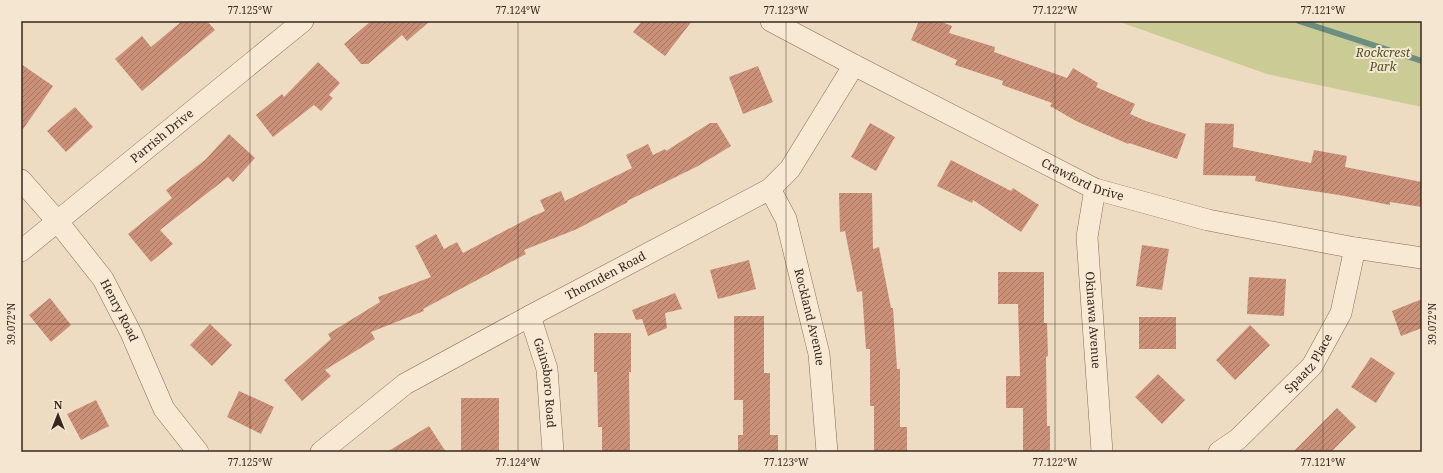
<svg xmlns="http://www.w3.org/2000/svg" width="1443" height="473" font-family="'Noto Serif',serif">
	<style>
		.park { fill: #cbcb96 }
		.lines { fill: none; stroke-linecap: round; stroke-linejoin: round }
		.stream { stroke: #6b8e81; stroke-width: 6 }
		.building { fill: url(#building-hatch) }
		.minor-casing { stroke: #876c59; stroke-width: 22 }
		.path { stroke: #876c59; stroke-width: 2.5; stroke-dasharray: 3 2; stroke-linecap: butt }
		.minor { stroke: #f8e9d5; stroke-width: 21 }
		.ticks { fill: none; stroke: #37271d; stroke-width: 1; stroke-opacity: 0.45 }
		.labels { text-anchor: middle; stroke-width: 4; stroke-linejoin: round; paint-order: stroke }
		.park-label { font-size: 12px; font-style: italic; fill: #4d5324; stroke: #f5e6d1 }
		.street-label { font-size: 12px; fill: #37271d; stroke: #f5e6d1 }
		.neatline { fill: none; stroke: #37271d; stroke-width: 1.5 }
		.ticks-label { font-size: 10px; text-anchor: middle; fill: #37271d }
	</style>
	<defs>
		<pattern id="building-hatch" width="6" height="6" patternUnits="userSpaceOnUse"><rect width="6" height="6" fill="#cb9078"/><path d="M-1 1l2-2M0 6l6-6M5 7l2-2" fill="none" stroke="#a67662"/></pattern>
	</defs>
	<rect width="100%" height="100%" fill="#eddbc2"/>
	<!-- park -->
	<polygon class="park" points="1117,21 1422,21 1422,107 1267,74"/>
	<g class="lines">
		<!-- stream -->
		<polyline class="stream" points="1299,21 1422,61"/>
	</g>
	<!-- building -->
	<g class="building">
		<polygon points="182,21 207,21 215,30 142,91 115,59 142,36 151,47"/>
		<polygon points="371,21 430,21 407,41 402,35 368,64 361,64 344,44"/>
		<polygon points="642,21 692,21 665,56 633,32"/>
		<polygon points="919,21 939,21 952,26 949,33 995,47 994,52 1067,78 1073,68 1098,83 1096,87 1135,104 1130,114 1146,121 1186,134 1177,159 1129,143 1128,144 1076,121 1050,106 1052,103 1002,85 1003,81 955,65 957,60 911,40"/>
		<polygon points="318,62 340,83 329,95 333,98 321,111 314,105 273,137 256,115 282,94 284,97"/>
		<polygon points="21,64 53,86 21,132"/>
		<polygon points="758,66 773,102 743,114 729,77"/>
		<polygon points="75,107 93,127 66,152 47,131"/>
		<polygon points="710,123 717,123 731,146 698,166 627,201 628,202 577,229 524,250 526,254 423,309 424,311 371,332 375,339 325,370 331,376 302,401 284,380 331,339 328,334 380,302 378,297 431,277 415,246 436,234 444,249 457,242 463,253 531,217 545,211 540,200 561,191 565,201 632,168 626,155 648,144 653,155 665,149 666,151"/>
		<polygon points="870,123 895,137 876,171 851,157"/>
		<polygon points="1205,123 1234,124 1233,147 1311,163 1314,150 1347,156 1345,167 1422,182 1422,207 1390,202 1390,205 1339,195 1287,187 1255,181 1256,176 1203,175"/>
		<polygon points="229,134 255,158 233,182 228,177 160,230 173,244 151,262 128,234 172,198 166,190 205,160"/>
		<polygon points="951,160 1011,191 1013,188 1039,205 1021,232 973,200 972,203 937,186"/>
		<polygon points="839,193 872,193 873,249 879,247 891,308 893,308 897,369 900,369 900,427 907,427 907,452 874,452 874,406 870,406 870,349 866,349 862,291 857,292 845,231 840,232"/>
		<polygon points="1142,245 1169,249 1162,290 1136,286"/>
		<polygon points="749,260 756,289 718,299 710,270"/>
		<polygon points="998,272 1044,272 1044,323 1047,323 1048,356 1046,357 1047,426 1050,426 1050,452 1023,452 1023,408 1006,408 1006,376 1020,376 1018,304 998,304"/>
		<polygon points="1249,277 1286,279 1284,316 1247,314"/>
		<polygon points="675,293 682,309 665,313 667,328 648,336 642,319 636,320 632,310"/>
		<polygon points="50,298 71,325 51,342 29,315"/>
		<polygon points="1422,299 1422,328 1401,336 1392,311"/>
		<polygon points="734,316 764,316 764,373 770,373 770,435 778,435 778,452 738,452 738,435 743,435 743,400 734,400"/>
		<rect x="1139" y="317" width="37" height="32"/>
		<polygon points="210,324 232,345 212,366 190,345"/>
		<polygon points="1250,325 1270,345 1235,380 1216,360"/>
		<polygon points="594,333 631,333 631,372 629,372 630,452 602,452 602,427 598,427 597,372 594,372"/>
		<polygon points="1371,357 1395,373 1376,403 1351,387"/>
		<polygon points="1158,374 1185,400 1162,424 1135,397"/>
		<polygon points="239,391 274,407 261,434 227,417"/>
		<rect x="461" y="398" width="38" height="54"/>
		<polygon points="96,400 109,426 81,440 67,414"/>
		<polygon points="1337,408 1356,427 1331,452 1293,452"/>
		<polygon points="429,426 446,452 387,452"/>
	</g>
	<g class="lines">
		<defs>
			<g id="minor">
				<path id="s1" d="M771,21L854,65L1095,189L1208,220L1355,248L1422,258"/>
				<path id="s2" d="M21,180L58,222L103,279L131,333L164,409L198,452"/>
				<path id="s3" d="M770,189L786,219L819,354L827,452"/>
				<path id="s4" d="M1095,189L1087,237L1102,452"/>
				<path id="s5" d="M21,251L303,21"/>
				<path id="s6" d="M530,316L547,369L553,452"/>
				<path id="s7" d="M321,452L405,384L530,316L770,189L790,169L854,65"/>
				<path id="s8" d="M1219,452L1238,439L1312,366L1341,313L1355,248"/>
			</g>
		</defs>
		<!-- minor casing -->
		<use href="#minor" class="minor-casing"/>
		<!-- path -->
		<polyline class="path" points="1417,21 1422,22"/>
		<!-- minor -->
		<use href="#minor" class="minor"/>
	</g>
	<!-- ticks -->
	<path class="ticks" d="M250,21V452M518,21V452M786,21V452M1055,21V452M1323,21V452M21,324H1422"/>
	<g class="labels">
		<!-- park labels -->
		<g class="park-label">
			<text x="1383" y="57">Rockcrest<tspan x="1383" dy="14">Park</tspan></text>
		</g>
		<!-- street labels -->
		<g class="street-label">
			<text dy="4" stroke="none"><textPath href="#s5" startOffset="182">Parrish Drive</textPath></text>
			<text dy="4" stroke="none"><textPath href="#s1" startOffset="350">Crawford Drive</textPath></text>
			<text dy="4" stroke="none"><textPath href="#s7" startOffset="336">Thornden Road</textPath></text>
			<text dy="4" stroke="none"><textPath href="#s2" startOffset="164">Henry Road</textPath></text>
			<text dy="4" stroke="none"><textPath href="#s3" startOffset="135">Rockland Avenue</textPath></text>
			<text dy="4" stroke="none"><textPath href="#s4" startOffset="132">Okinawa Avenue</textPath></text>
			<text dy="4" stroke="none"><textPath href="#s8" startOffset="127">Spaatz Place</textPath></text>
			<text dy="4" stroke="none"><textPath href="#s6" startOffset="69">Gainsboro Road</textPath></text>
		</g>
	</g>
	<!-- border -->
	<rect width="1443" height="473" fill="none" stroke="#f5e6d1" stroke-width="44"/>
	<!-- north arrow -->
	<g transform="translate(58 415)" stroke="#f5e6d1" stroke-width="3" paint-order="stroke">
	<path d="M0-3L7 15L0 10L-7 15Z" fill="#37271d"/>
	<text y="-6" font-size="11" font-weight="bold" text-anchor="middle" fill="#37271d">N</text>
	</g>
	<rect x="22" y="22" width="1399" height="429" class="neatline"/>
	<g class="ticks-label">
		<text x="250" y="14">77.125°W</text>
		<text x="518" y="14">77.124°W</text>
		<text x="786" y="14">77.123°W</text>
		<text x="1055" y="14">77.122°W</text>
		<text x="1323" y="14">77.121°W</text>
		<text transform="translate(11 324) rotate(-90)" y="4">39.072°N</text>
		<text transform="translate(1432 324) rotate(-90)" y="4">39.072°N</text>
		<text x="250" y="466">77.125°W</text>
		<text x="518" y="466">77.124°W</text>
		<text x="786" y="466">77.123°W</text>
		<text x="1055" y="466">77.122°W</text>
		<text x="1323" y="466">77.121°W</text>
	</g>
</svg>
